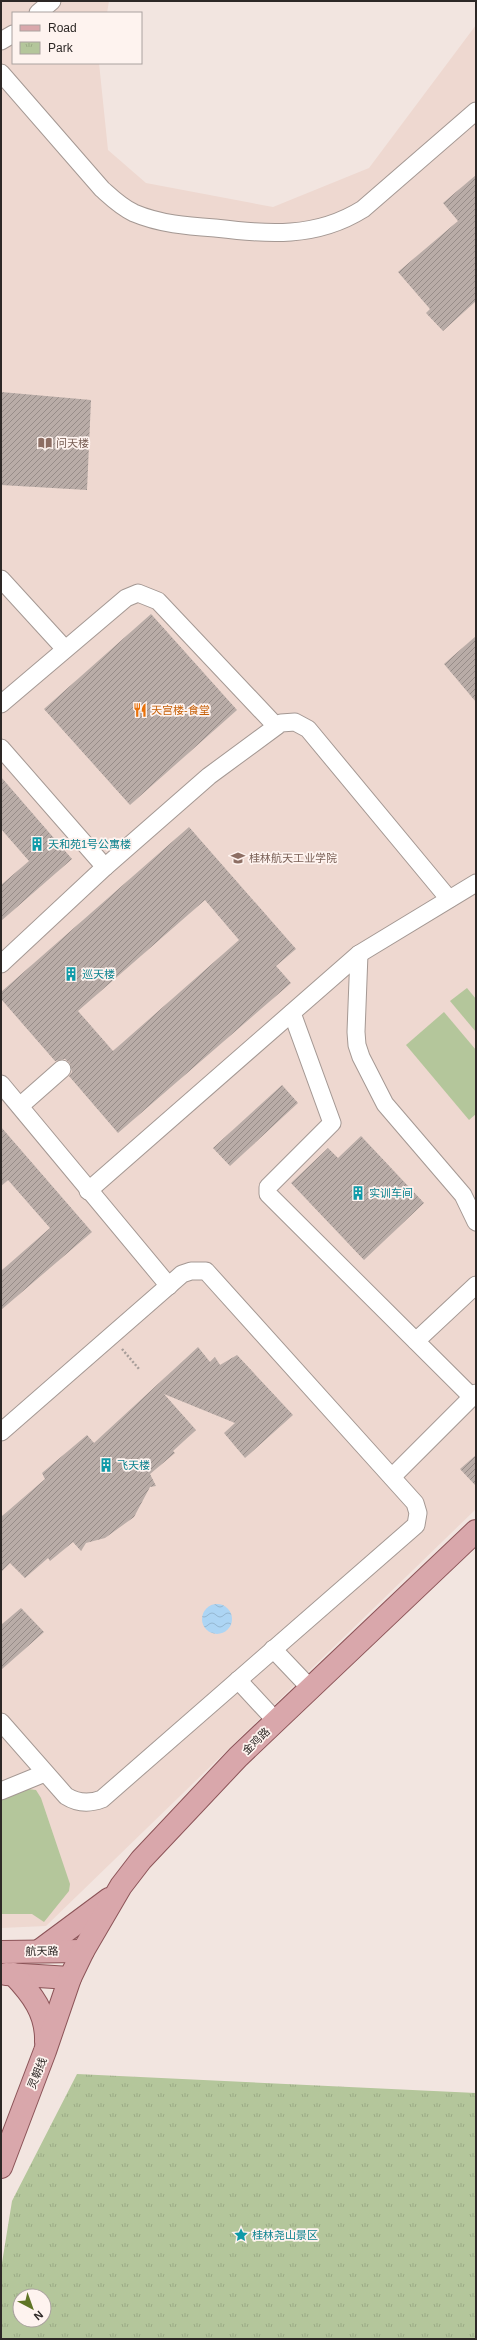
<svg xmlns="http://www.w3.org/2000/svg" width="477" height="2340" font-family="Helvetica,'Noto Sans SC',sans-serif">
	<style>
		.built { fill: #eed8d0 }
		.green { fill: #b4c69b }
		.park { fill: url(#park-tufts); fill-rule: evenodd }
		.water { fill: url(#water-waves) }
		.building { fill: url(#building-hatch); fill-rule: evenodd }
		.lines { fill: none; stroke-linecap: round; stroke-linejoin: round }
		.minor-casing { stroke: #a49893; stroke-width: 19 }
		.major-casing { stroke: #8c5458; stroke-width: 24 }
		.path { stroke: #a79d99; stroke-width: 2.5; stroke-dasharray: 2 2; stroke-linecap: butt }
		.minor { stroke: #fff; stroke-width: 17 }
		.major { stroke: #d9a7ab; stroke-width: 22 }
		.labels { text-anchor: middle; stroke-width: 3.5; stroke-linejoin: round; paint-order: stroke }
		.education-label { font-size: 11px; fill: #785e54; stroke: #fef3ef; text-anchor: start }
		.food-label { font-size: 11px; fill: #c56008; stroke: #fef3ef; text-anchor: start }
		.culture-label { font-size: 11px; fill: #0d838f; stroke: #fef3ef; text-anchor: start }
		.street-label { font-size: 11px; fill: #2d2826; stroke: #fef3ef }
	</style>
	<defs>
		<pattern id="park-tufts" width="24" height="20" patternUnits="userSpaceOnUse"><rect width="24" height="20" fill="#b4c69b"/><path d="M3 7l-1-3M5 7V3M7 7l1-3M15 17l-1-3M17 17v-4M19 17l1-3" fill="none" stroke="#9baa85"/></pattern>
		<pattern id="water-waves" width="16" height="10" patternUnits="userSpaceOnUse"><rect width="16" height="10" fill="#add5f4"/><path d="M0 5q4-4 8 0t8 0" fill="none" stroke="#95b7d1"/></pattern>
		<pattern id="building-hatch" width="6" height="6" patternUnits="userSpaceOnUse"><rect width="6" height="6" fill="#b9aca7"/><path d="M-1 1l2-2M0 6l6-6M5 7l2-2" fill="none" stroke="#978c88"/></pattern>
	</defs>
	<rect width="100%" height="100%" fill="#f2e5e0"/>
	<!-- built -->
	<polygon class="built" points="1,1 109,1 107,13 13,13 13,63 99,63 108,150 146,183 273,207 369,168 476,25 476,1509 46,1926 1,1928"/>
	<!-- green -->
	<g class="green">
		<polygon points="467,988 476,999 476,1032 450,1001"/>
		<polygon points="444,1012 476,1050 476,1114 469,1120 406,1045"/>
		<polygon points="28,1789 36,1790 41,1798 70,1884 69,1891 44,1922 32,1914 1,1914 1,1800"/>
	</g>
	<!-- park -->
	<path class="park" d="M77,2074L476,2093V2339H1V2269L12,2201ZM20,2296H44V2320H20Z"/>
	<!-- water -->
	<circle class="water" cx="217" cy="1619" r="15"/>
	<!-- building -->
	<g class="building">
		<polygon points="476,175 476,301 443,331 426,313 430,309 398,272 458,221 443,203"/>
		<polygon points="1,392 91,400 87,490 1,485"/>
		<polygon points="151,614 237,710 130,805 44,709"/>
		<polygon points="476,636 476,702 444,664"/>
		<polygon points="1,777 72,859 1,921 1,885 29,861 1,829"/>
		<path d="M189,827L296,949L276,966L291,983L118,1133L69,1076L72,1072L70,1063L65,1059L55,1061L1,999V992ZM205,900L239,940L113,1051L78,1011Z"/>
		<polygon points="282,1085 298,1103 230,1166 213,1148"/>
		<polygon points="1,1127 92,1232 1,1310 1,1271 50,1228 8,1180 1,1186"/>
		<polygon points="361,1136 424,1203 364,1260 291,1183 328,1148 338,1158"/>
		<polygon points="198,1347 210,1362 215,1357 220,1365 237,1355 293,1415 245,1458 224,1433 235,1423 164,1394 196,1430 173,1451 175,1453 150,1474 156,1486 150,1487 134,1517 105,1538 86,1543 81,1551 73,1542 50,1561 48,1558 25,1578 10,1563 1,1572 1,1517 45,1479 42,1473 87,1435 94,1443"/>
		<polygon points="476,1455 476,1486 460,1469"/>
		<polygon points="21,1608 44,1632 1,1670 1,1625"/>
	</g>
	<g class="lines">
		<defs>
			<g id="minor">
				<polyline points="38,13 52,1"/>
				<polyline points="1,41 13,34"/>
				<path d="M1,73L102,189C112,198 121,207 134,213C160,224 187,226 215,228C268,234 315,239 363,209L476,111"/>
				<polyline points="1,579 65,649"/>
				<polyline points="1,704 126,598 138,593 158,601 276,726"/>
				<polyline points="1,748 105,867"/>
				<polyline points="359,954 356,1032 357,1045 361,1057 385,1104 463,1195 476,1222"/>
				<polyline points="1,964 105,867 209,776 281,723 295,722 308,729 449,899"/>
				<polyline points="292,1013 332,1123 268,1187 268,1194 472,1397"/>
				<polyline points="1,1084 169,1286"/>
				<polyline points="20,1106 62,1069"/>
				<polyline points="88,1191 359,954 476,883"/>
				<polyline points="416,1341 476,1285"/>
				<path d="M1,1432L182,1274L191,1271H206L415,1503L418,1513L416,1525L102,1799C89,1804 77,1803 66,1796L1,1722"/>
				<polyline points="392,1477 476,1393"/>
				<polyline points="273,1649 311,1689"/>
				<polyline points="238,1680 276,1721"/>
				<polyline points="1,1791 45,1773"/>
			</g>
			<g id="major">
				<polyline points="39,1951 109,1899"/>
				<polyline points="1,1952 83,1951"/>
				<polyline points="6,1974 70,1978"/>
				<path d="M13,1974C32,1994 47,2013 46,2042"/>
				<polyline points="1,2167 45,2051 70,1978 83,1951 121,1886 141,1860 238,1757 476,1531"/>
			</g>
		</defs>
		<!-- minor casing -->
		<use href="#minor" class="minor-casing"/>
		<!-- major casing -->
		<use href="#major" class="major-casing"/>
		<!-- path -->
		<polyline class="path" points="122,1349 139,1369"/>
		<!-- minor -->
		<use href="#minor" class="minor"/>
		<!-- major -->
		<use href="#major" class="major"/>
	</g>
	<!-- icons -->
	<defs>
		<symbol id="library-bare" viewBox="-9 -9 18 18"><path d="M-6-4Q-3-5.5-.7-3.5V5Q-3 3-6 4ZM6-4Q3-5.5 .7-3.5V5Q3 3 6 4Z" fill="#8d6e63" stroke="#fef3ef" stroke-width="2.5" paint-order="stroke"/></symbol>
		<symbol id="restaurant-bare" viewBox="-9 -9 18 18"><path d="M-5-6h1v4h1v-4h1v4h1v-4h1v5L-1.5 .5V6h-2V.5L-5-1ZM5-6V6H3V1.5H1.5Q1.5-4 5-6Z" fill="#e8710a" stroke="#fef3ef" stroke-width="2.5" paint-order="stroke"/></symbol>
		<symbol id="building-bare" viewBox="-9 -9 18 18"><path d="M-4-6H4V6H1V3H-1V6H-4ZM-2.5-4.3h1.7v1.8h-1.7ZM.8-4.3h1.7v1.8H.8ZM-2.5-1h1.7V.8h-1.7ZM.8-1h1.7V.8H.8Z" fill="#0f9aa8" stroke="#fef3ef" stroke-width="2.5" paint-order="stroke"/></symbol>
		<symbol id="university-bare" viewBox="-9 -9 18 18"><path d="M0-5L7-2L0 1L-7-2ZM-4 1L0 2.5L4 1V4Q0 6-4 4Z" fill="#8d6e63" stroke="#fef3ef" stroke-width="2.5" paint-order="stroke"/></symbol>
		<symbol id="sight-bare" viewBox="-9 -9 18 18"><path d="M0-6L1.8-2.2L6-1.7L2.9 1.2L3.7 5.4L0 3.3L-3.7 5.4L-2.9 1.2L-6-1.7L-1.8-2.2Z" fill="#0f9aa8" stroke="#fef3ef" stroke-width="2.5" paint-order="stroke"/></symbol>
	</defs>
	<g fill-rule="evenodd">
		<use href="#library-bare" x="35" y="433" width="20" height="20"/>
		<use href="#restaurant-bare" x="130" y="700" width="20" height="20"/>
		<use href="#building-bare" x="27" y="834" width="20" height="20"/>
		<use href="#university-bare" x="228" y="848" width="20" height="20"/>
		<use href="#building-bare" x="61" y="964" width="20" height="20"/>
		<use href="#building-bare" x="348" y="1183" width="20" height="20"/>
		<use href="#building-bare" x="96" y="1455" width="20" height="20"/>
		<use href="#sight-bare" x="231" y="2225" width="20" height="20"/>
	</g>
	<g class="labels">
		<!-- education labels -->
		<g class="education-label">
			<text x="56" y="447">问天楼</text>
			<text x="249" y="862">桂林航天工业学院</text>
		</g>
		<!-- food labels -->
		<g class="food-label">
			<text x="151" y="714">天宫楼-食堂</text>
		</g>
		<!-- culture labels -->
		<g class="culture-label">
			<text x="48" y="848">天和苑1号公寓楼</text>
			<text x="82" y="978">巡天楼</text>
			<text x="369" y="1197">实训车间</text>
			<text x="117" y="1469">飞天楼</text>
			<text x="252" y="2239">桂林尧山景区</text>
		</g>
		<!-- street labels -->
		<g class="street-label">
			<text transform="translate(256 1741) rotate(-44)" y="4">金鸡路</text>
			<text transform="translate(42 1951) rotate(-1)" y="4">航天路</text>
			<text transform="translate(37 2073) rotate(-68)" y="4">灵朝线</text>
		</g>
	</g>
	<!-- border -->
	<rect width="477" height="2340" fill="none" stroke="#2d2826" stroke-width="4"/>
	<!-- legend -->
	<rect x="12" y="12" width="130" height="52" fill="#fef3ef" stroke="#aaa29f"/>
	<rect x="20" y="25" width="20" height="6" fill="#d9a7ab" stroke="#aaa29f"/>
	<text x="48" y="32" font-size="12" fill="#2d2826">Road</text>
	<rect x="20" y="42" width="20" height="12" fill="url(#park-tufts)" stroke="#aaa29f"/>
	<text x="48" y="52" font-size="12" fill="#2d2826">Park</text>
	<!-- north arrow -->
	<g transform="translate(32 2308) rotate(139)"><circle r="19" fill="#fef3ef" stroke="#aaa29f"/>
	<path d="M0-3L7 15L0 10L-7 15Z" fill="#5f7526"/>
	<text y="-6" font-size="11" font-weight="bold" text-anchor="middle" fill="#2d2826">N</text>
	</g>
</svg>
